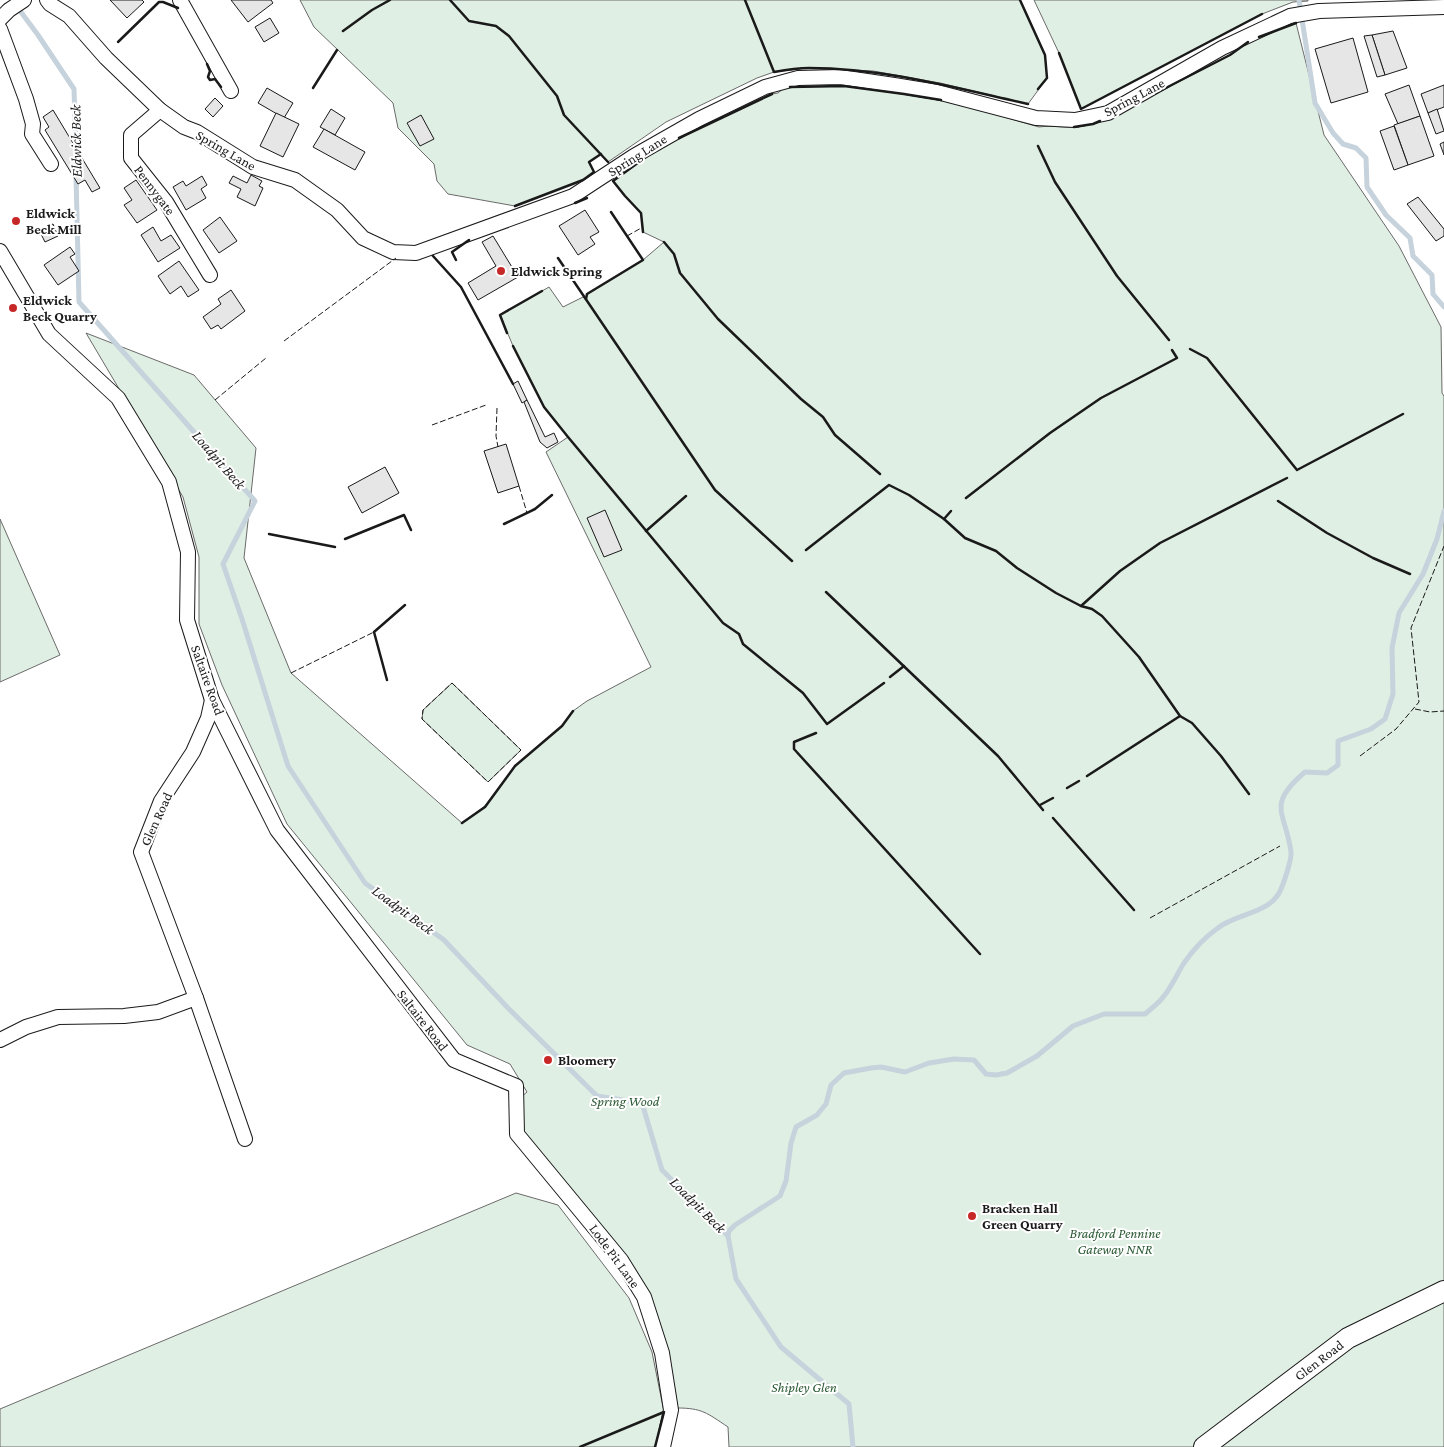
<svg xmlns="http://www.w3.org/2000/svg" width="1444" height="1447" font-family="'Crimson Pro',serif">
	<style>
		.green { fill: #e0efe3; stroke: #6a6a6a }
		.lines { fill: none; stroke-linecap: round; stroke-linejoin: round }
		.stream { stroke: #c6d2dc; stroke-width: 5 }
		.building { fill: #e6e6e6; stroke: #1a1a1a }
		.street-casing { stroke: #1a1a1a; stroke-width: 16 }
		.secondary-casing { stroke: #1a1a1a; stroke-width: 22 }
		.street { stroke: #fff; stroke-width: 14 }
		.secondary { stroke: #fff; stroke-width: 20 }
		.fence { stroke: #1a1a1a; stroke-width: 1; stroke-dasharray: 6 2.5; stroke-linecap: butt }
		.wall { stroke: #1a1a1a; stroke-width: 2.5 }
		.poi-dot { fill: #c62828; stroke: #fff; stroke-width: 2 }
		.labels { text-anchor: middle; stroke-width: 4; stroke-linejoin: round; paint-order: stroke }
		.street-label { font-size: 14px; fill: #1a1a1a; stroke: #fff }
		.poi-label { font-size: 14px; font-weight: bold; fill: #1a1a1a; stroke: #fff; text-anchor: start }
		.park-label { font-size: 14px; font-style: italic; fill: #2b5a34; stroke: #fff }
		.water-label { font-size: 15px; font-style: italic; fill: #1a1a1a; stroke: #fff }
	</style>
	<rect width="100%" height="100%" fill="#fff"/>
	<!-- green -->
	<g class="green">
		<polygon points="300,0 1020,0 1045,55 1047,78 1028,104 940,83 873,71 807,68 774,72 757,78 666,122 608,162 601,154 589,162 594,172 583,180 515,206 448,194 437,181 434,164 398,128 393,103 314,27"/>
		<polygon points="1034,0 1308,0 1308,1 1293,2 1262,14 1081,109 1059,53"/>
		<path d="M1296,23L1324,135L1399,246L1441,327L1442,393L1444,396V1447H729L728,1427C707,1413 702,1408 677,1408L653,1313L526,1138C519,1122 510,1105 527,1092L510,1064L467,1045L287,824L222,685L199,624V557L183,497L86,333L194,375L256,448L244,558L291,673L462,823L485,806L515,766L562,726L573,711L587,701L651,667L546,452L568,437L544,407L513,346L500,315L549,287L563,307L583,297L586,299L587,294L643,260L664,242L643,232L641,213L625,196L613,181L657,149L761,98L772,94L778,93L785,87L844,86L904,94L955,103L1039,127C1052,125 1064,128 1076,127C1089,126 1099,122 1111,117L1230,55L1249,41Z"/>
		<polygon points="0,519 60,655 0,682"/>
		<polygon points="452,683 521,750 488,782 422,719 423,710"/>
		<polygon points="516,1193 558,1205 629,1298 652,1352 664,1412 655,1447 0,1447 0,1409"/>
	</g>
	<g class="lines">
		<!-- stream -->
		<g class="stream">
			<polyline points="12,0 38,35 74,89 76,154"/>
			<polyline points="1299,0 1315,103 1333,133 1343,144 1356,148 1366,158 1367,187 1386,215 1410,238 1413,256 1432,275 1433,294 1444,307"/>
			<polyline points="76,175 79,302 255,501 223,564 242,619 288,766 365,883 444,940 508,1008 597,1096 642,1103 662,1170 728,1236 736,1279 781,1347 849,1404 853,1447"/>
			<path d="M728,1236L729,1231L735,1225L780,1196L786,1181L791,1143L796,1127L817,1115L821,1110L826,1104L831,1085L844,1073L871,1068L881,1067L905,1072L929,1063L954,1059L974,1060L986,1074L996,1075L1007,1073L1037,1056L1073,1026L1104,1014H1145C1152,1008 1159,1003 1164,996C1172,986 1177,974 1184,963C1193,950 1205,937 1218,928C1237,913 1271,914 1281,889C1284,882 1292,859 1291,852C1286,812 1265,806 1305,772L1327,773L1338,765V741L1371,729L1385,719L1393,694L1392,648L1399,613L1423,574L1437,539L1444,511"/>
		</g>
	</g>
	<!-- building -->
	<g class="building">
		<polygon points="110,0 142,0 144,2 127,18"/>
		<polygon points="231,0 271,0 273,3 248,22"/>
		<polygon points="270,18 279,33 264,42 255,27"/>
		<polygon points="1393,31 1407,68 1385,75 1372,35"/>
		<polygon points="1372,35 1385,75 1377,77 1364,36"/>
		<polygon points="1353,38 1368,92 1331,103 1315,49"/>
		<polygon points="1409,85 1420,116 1398,124 1385,94"/>
		<polygon points="1444,85 1444,107 1428,113 1421,94"/>
		<polygon points="267,88 293,103 284,118 258,103"/>
		<polygon points="215,98 223,106 213,117 205,109"/>
		<polygon points="331,109 345,118 335,135 320,127"/>
		<polygon points="1437,109 1444,131 1436,134 1428,113"/>
		<polygon points="53,110 100,188 92,192 85,180 78,184 45,130 49,127 43,117"/>
		<polygon points="276,113 299,124 283,157 260,146"/>
		<polygon points="421,115 434,139 420,146 407,123"/>
		<polygon points="1420,116 1434,156 1408,165 1394,125"/>
		<polygon points="1394,126 1408,165 1394,170 1380,131"/>
		<polygon points="324,129 365,152 355,170 313,147"/>
		<polygon points="1444,142 1444,155 1440,144"/>
		<polygon points="251,175 262,181 259,186 263,188 255,206 237,197 241,189 229,183 233,176 247,183"/>
		<polygon points="202,176 207,185 201,189 206,198 186,210 173,187 183,181 186,186"/>
		<polygon points="136,180 157,210 137,223 124,205 132,200 124,188"/>
		<polygon points="1418,197 1444,229 1444,236 1436,241 1407,204"/>
		<polygon points="585,210 599,232 590,237 595,244 578,255 559,226"/>
		<polygon points="220,217 237,241 219,253 203,230"/>
		<polygon points="53,224 58,236 45,242 39,230"/>
		<polygon points="153,227 161,241 171,235 180,248 158,262 141,235"/>
		<polygon points="493,236 518,277 478,300 468,283 496,266 482,242"/>
		<polygon points="70,247 75,254 70,257 79,271 58,285 44,265"/>
		<polygon points="179,261 199,290 188,297 181,286 170,294 158,276"/>
		<polygon points="231,290 245,311 221,329 218,325 211,329 203,317 221,304 218,299"/>
		<polygon points="518,381 527,400 522,403 513,384"/>
		<polygon points="527,400 545,437 554,433 558,442 547,448 540,442 524,402"/>
		<polygon points="506,444 519,486 498,493 484,451"/>
		<polygon points="385,467 399,493 362,513 348,487"/>
		<polygon points="605,510 622,550 604,557 587,518"/>
	</g>
	<g class="lines">
		<defs>
			<g id="street">
				<polyline points="47,0 50,4 69,16 106,58 160,110 184,127 197,132 253,167 295,180 337,210 363,238 393,252 416,253 573,196 634,156 699,119 765,87 798,78 840,77 894,85 937,92 1036,118 1075,120 1108,113 1222,48 1290,16 1319,11 1444,7"/>
				<polyline points="180,0 231,91"/>
				<polyline points="0,19 9,10 24,0"/>
				<polyline points="0,29 26,99 33,124 32,134 51,164"/>
				<polyline points="160,110 131,135 131,158 166,202 210,275"/>
				<polyline points="0,251 49,334 118,398 169,482 188,552 187,620 212,700 277,830 454,1060 516,1086 517,1134 621,1260 644,1297 662,1353 671,1410 663,1447"/>
				<polyline points="212,700 208,718 193,752 161,801 141,852 196,998 245,1139"/>
				<polyline points="0,1040 26,1027 58,1017 124,1016 158,1012 196,998"/>
			</g>
			<g id="secondary">
				<path id="s1" d="M1204,1447L1348,1338L1444,1291"/>
			</g>
		</defs>
		<!-- street casing -->
		<use href="#street" class="street-casing"/>
		<!-- secondary casing -->
		<use href="#secondary" class="secondary-casing"/>
		<!-- street -->
		<use href="#street" class="street"/>
		<!-- secondary -->
		<use href="#secondary" class="secondary"/>
		<!-- fence -->
		<g class="fence">
			<polyline points="627,236 643,227"/>
			<polyline points="284,341 396,258"/>
			<polyline points="215,400 266,358"/>
			<polyline points="497,408 496,436 498,447"/>
			<polyline points="432,425 486,405"/>
			<polyline points="519,486 527,513"/>
			<polyline points="291,673 374,632"/>
			<polygon points="452,683 521,750 488,782 422,719 423,710"/>
			<polyline points="1415,709 1430,712 1444,711"/>
			<polyline points="1360,756 1396,729 1419,702 1411,628 1444,546"/>
			<polyline points="1150,918 1280,846"/>
		</g>
		<!-- wall -->
		<g class="wall">
			<polyline points="450,0 469,21 496,26 509,36 557,96 564,115 608,162"/>
			<path d="M745,0L774,72C785,70 797,68 809,68C884,68 956,88 1028,104"/>
			<polyline points="1020,0 1045,55 1047,78 1038,89"/>
			<polyline points="343,31 372,10 390,0"/>
			<polyline points="1259,37 1296,23"/>
			<polyline points="118,42 159,2 163,2 178,8"/>
			<polyline points="1059,53 1081,109 1262,14"/>
			<polyline points="207,64 210,71 208,77 210,80 215,79 221,87"/>
			<polyline points="790,87 844,86 904,94 941,100"/>
			<polyline points="313,88 337,50"/>
			<polyline points="1156,93 1230,55 1248,42"/>
			<polyline points="1074,127 1093,124 1100,121"/>
			<polyline points="679,138 772,94"/>
			<polyline points="1038,146 1055,182 1117,276 1169,340"/>
			<polyline points="575,203 587,198"/>
			<polyline points="515,206 583,180 594,172 589,162 601,154"/>
			<polyline points="643,232 641,213 625,196 613,181 650,154"/>
			<polyline points="664,242 674,254 680,273 718,319 801,399 823,417 835,435 880,474"/>
			<polyline points="433,256 461,287 513,384"/>
			<polyline points="558,258 715,490 792,561"/>
			<polyline points="456,260 452,252 469,240"/>
			<polyline points="586,299 587,294 643,260 611,212"/>
			<polyline points="507,333 500,315 542,291"/>
			<polyline points="513,346 544,407 568,437 723,623 739,634 743,644 803,693 827,724 884,683"/>
			<polyline points="1190,349 1207,358 1297,470 1403,414"/>
			<polyline points="966,498 1050,433 1101,398 1177,358 1172,350"/>
			<polyline points="1278,501 1327,533 1373,558 1410,574"/>
			<polyline points="944,519 951,511"/>
			<polyline points="504,524 535,509 552,495"/>
			<polyline points="646,531 686,496"/>
			<polyline points="269,534 335,547"/>
			<polyline points="345,539 404,515 411,530"/>
			<polyline points="806,550 889,485 909,495 944,519 965,538 996,551 1017,568 1056,593 1081,606 1092,609 1102,616 1139,657 1180,716 1192,723 1221,756 1249,794"/>
			<polyline points="826,592 998,756 1043,810"/>
			<polyline points="1081,606 1120,571 1160,543 1287,478"/>
			<polyline points="890,677 904,666"/>
			<polyline points="387,680 374,632 405,605"/>
			<polyline points="816,733 794,742 794,749 980,954"/>
			<polyline points="1087,776 1180,716"/>
			<polyline points="1067,788 1079,781"/>
			<polyline points="1040,805 1053,798"/>
			<polyline points="1053,818 1134,910"/>
			<polyline points="462,823 485,807 515,766 562,726 573,711"/>
			<polyline points="580,1447 664,1412 655,1447"/>
		</g>
	</g>
	<!-- markers -->
	<g class="poi-dot">
		<circle cx="16" cy="221" r="5"/>
		<circle cx="501" cy="271" r="5"/>
		<circle cx="13" cy="308" r="5"/>
		<circle cx="548" cy="1060" r="5"/>
		<circle cx="972" cy="1216" r="5"/>
	</g>
	<g class="labels">
		<!-- street labels -->
		<g class="street-label">
			<text transform="translate(1134 97) rotate(-28)" y="5">Spring Lane</text>
			<text transform="translate(226 150) rotate(30)" y="5">Spring Lane</text>
			<text transform="translate(637 155) rotate(-32)" y="5">Spring Lane</text>
			<text transform="translate(155 190) rotate(53)" y="5">Pennygate</text>
			<text transform="translate(208 680) rotate(70)" y="5">Saltaire Road</text>
			<text transform="translate(156 819) rotate(-65)" y="5">Glen Road</text>
			<text transform="translate(423 1020) rotate(52)" y="5">Saltaire Road</text>
			<text transform="translate(615 1256) rotate(54)" y="5">Lode Pit Lane</text>
			<text dy="5" stroke="none"><textPath href="#s1" startOffset="144">Glen Road</textPath></text>
		</g>
		<!-- poi labels -->
		<g class="poi-label">
			<text x="26" y="218">Eldwick<tspan x="26" dy="16">Beck Mill</tspan></text>
			<text x="511" y="276">Eldwick Spring</text>
			<text x="23" y="305">Eldwick<tspan x="23" dy="16">Beck Quarry</tspan></text>
			<text x="558" y="1065">Bloomery</text>
			<text x="982" y="1213">Bracken Hall<tspan x="982" dy="16">Green Quarry</tspan></text>
		</g>
		<!-- park labels -->
		<g class="park-label">
			<text x="625" y="1106">Spring Wood</text>
			<text x="1115" y="1238">Bradford Pennine<tspan x="1115" dy="16">Gateway NNR</tspan></text>
			<text x="804" y="1392">Shipley Glen</text>
		</g>
		<!-- water labels -->
		<g class="water-label">
			<text transform="translate(76 141) rotate(-91)" y="5">Eldwick Beck</text>
			<text transform="translate(219 460) rotate(49)" y="5">Loadpit Beck</text>
			<text transform="translate(403 910) rotate(36)" y="5">Loadpit Beck</text>
			<text transform="translate(698 1205) rotate(45)" y="5">Loadpit Beck</text>
		</g>
	</g>
</svg>
